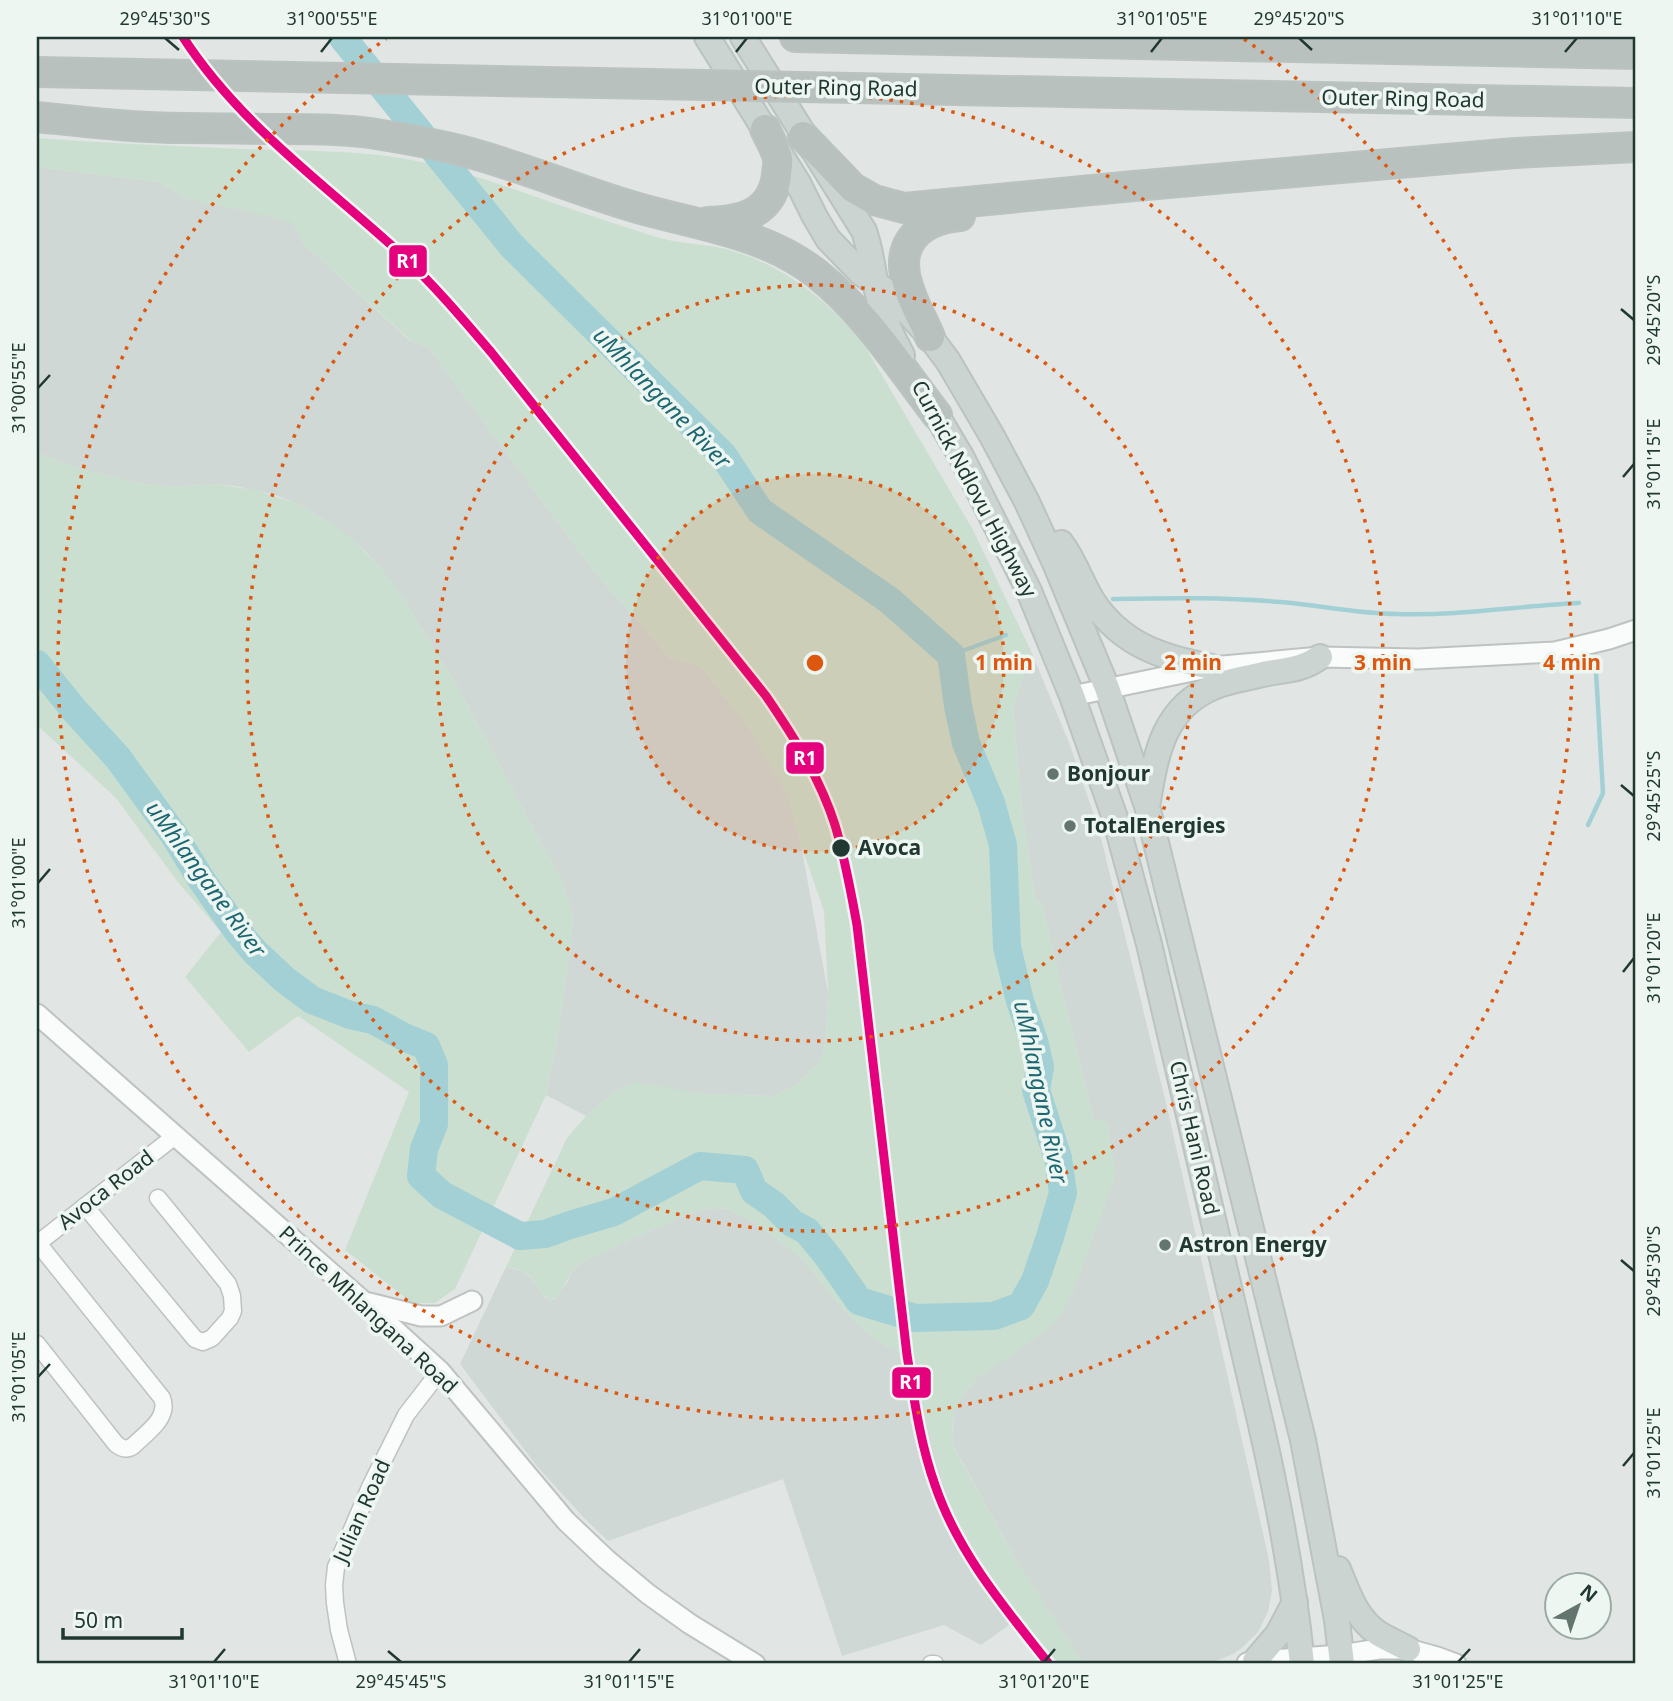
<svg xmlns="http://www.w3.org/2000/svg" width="1673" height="1701" font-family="'Noto Sans',sans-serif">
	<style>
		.built { fill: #cfd8d4 }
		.green { fill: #cadfd0 }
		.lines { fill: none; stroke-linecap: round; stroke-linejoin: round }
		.stream { stroke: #a2d0d5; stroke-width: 4.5 }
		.river { stroke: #a2d0d5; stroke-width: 28 }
		.minor-casing { stroke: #bec3c1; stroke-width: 19 }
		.tertiary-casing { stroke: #bec3c1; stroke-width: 23 }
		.primary-casing { stroke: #bbc3c1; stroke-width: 28 }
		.motorway-casing { stroke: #bbc3c1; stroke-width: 32 }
		.minor { stroke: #fafbfb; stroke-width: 16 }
		.tertiary { stroke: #fafbfb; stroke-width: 19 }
		.primary { stroke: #ccd4d1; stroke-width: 24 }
		.motorway { stroke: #b9c1bf; stroke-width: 28 }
		.motorway-bridge-casing { stroke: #bbc3c1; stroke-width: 32; stroke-linecap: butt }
		.motorway-bridge { stroke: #b9c1bf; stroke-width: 28 }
		.rail-1-casing { stroke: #eef6f2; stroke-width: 14 }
		.rail-1 { stroke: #e5007d; stroke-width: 9 }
		.ticks { fill: none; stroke: #203831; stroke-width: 2.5 }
		.ring { fill: none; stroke: #de570e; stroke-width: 3.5; stroke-dasharray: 3.5 7 }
		.poi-dot { fill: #647570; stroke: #eef6f2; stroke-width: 2.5 }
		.stop-dot { fill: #203831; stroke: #eef6f2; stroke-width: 2.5 }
		.labels { text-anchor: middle; stroke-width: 7; stroke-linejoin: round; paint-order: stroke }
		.street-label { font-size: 21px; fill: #203831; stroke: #eef6f2 }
		.poi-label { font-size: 21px; font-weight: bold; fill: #203831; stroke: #eef6f2; text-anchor: start }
		.stop-label { font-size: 21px; font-weight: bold; fill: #203831; stroke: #eef6f2; text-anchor: start }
		.water-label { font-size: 23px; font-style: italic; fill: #1d6772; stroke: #eef6f2 }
		.centre { fill: #de570e; stroke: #eef6f2; stroke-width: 3.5 }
		.ring-label { font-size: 21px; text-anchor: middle; font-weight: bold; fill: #de570e; stroke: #eef6f2; stroke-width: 7; stroke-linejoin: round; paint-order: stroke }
		.line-badge { stroke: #eef6f2; stroke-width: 2.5 }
		.badge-label { font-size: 19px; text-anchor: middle; font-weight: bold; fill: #fff }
		.neatline { fill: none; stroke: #203831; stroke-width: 2.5 }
		.ticks-label { font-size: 18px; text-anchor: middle; fill: #203831 }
	</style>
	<rect width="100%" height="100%" fill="#e1e6e4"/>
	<!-- built -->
	<g class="built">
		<polygon points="37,167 159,182 187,198 292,221 303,243 410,341 428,347 594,571 671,659 693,663 703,668 755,736 789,798 801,845 828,993 826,1037 823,1054 818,1064 797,1085 775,1096 614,1092 586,1116 546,1095 556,1046 571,943 573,913 561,880 461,693 401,595 377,564 363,549 331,523 295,503 275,495 235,486 214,484 174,487 136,483 73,467 37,453"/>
		<polygon points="1031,651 1070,745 1099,830 1167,1107 1269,1560 1272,1591 1268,1612 1258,1632 1242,1648 1233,1654 1208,1664 1084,1664 1017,1562 954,1447 952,1437 954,1415 957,1405 962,1395 976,1379 1093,1118 1042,906 1035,898 1022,810 1013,709"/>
		<polygon points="715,1208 727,1209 749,1219 793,1251 806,1263 845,1311 876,1341 920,1362 921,1395 933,1447 950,1504 976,1553 1020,1617 981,1645 944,1625 842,1656 783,1479 608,1541 583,1517 536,1465 460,1364 506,1267 523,1271 532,1279 545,1298 550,1301 555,1299 567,1283 571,1272 580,1263 689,1213"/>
	</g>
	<!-- green -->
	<g class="green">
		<path d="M37,138C105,143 174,146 243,149C297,151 352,150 406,159C443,165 478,177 513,189C555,203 596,218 638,231C647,234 655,237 664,239C684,244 706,244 726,249C784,265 830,301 866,348L973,530L1031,651L1013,709L1022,810L1035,898L1042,906L1093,1118L1108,1123L1116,1175L1074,1290L1061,1315L1040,1335L976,1379C956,1399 949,1420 954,1448L1017,1562L1084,1664H1059L1013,1608L976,1553L950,1504L933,1447L921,1395L920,1362L876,1341L845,1311L806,1263L793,1251L749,1219L727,1209L715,1208L689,1213L580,1263C577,1266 574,1269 571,1272C565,1283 562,1296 550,1301C538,1294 536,1279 525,1272C520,1269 512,1268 506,1267L567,1138L586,1116L614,1092L634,1082L705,1094L775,1096L797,1085L818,1064L823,1054L826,1037L828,993L824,911L801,845L788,798L755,736L703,668L693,663L671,659L594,571L428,347L411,341L303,243L292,222L187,198L159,182L37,167Z"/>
		<polygon points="37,453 73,467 136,483 174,487 214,484 255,490 295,503 331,523 348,535 377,564 401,595 461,693 561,880 573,913 571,943 556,1046 546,1095 455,1289 435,1303 412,1303 345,1250 409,1092 298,1016 249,1052 185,977 221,932 177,881 116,798 37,725"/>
	</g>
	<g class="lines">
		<!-- stream -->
		<g class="stream">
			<path d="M1113,599C1169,598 1224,597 1280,602C1319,605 1358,614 1397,614C1458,616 1518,606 1579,603"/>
			<polyline points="951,655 1006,635"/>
			<polyline points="1588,825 1603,793 1595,654"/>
		</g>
		<!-- river -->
		<polyline class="river" points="37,664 75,711 118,758 174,835 201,879 238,932 255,952 285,980 312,1000 350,1015 373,1020 404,1037 426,1046 434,1065 434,1124 424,1149 421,1176 442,1195 520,1236 545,1234 570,1225 614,1212 700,1166 745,1170 754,1191 774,1205 792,1223 807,1231 829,1258 859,1301 915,1318 994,1316 1021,1306 1035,1281 1050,1237 1063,1193 1058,1158 1036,1090 1040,1067 1034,1041 1020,1001 1007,947 1003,845 991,803 966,743 958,706 951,655 889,600 760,511 723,455 512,246 342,37"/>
		<defs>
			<g id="minor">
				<polyline points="85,1206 195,1339 203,1342 212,1338 230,1318 233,1311 232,1296 228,1284 216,1269 158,1198"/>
				<path d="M37,1242L162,1398C170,1418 146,1433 133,1446C127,1450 122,1449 116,1444L37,1344"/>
				<polyline points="37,1244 175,1136"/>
				<polyline points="348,1664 339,1630 335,1603 334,1585 336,1567 371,1485 406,1415 440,1371"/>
				<polyline points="931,1664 935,1664"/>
			</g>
			<g id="tertiary">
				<polyline points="1072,696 1212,667 1320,657 1418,659 1555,652 1609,639 1636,630"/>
				<polyline points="37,1014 364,1302 440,1371 566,1521 606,1559 648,1594 690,1624 755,1664"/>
				<polyline points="369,1303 421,1316 441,1316 472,1301"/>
				<polyline points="1247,1663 1255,1661 1341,1655 1379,1649 1408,1649 1437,1657 1456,1664"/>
			</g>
			<g id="primary">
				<polyline points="707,37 798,183 815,217 828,239 860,272 895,298 930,337 948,361 992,436 1027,502 1055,563 1107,688 1147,806 1303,1440 1337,1620 1342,1664"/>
				<path d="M743,37L864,231C870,248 872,264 875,281C880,307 889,333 902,355"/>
				<path d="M927,399L962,458L1029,591L1072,696L1115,818L1149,944L1261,1425C1279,1504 1294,1584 1302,1664"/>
				<path d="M1061,543C1074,560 1081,582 1092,600C1121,645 1163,658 1212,667"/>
				<path d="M1148,801C1156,753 1164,706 1216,686C1231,680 1248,678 1263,674C1286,669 1300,671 1320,657"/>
				<path d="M1338,1569C1348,1593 1356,1619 1379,1634C1388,1639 1398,1644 1408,1649"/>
				<polyline points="1255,1661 1278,1634 1295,1602"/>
			</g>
			<g id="motorway">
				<polyline points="795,37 1636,54"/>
				<polyline points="37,72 705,85"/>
				<polyline points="854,88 1636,103"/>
				<path d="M37,117C86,122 135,128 185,128C218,128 252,129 285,129C313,129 342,129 370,133C401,138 433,143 463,151C525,167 583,193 645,210C704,226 768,235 817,274C865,312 900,367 937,415"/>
				<polyline points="803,136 853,188 874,200 904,208 1134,186 1515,153 1636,147"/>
				<path d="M708,222C741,221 772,214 777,175C777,170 779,164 778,159C776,149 769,138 765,129"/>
				<path d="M930,337C923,320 913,304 908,286C894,244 919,220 960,216"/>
			</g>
		</defs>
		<!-- minor casing -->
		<use href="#minor" class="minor-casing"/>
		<!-- tertiary casing -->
		<use href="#tertiary" class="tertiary-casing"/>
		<!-- primary casing -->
		<use href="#primary" class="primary-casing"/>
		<!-- motorway casing -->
		<use href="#motorway" class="motorway-casing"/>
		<!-- minor -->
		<use href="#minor" class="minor"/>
		<!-- tertiary -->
		<use href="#tertiary" class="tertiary"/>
		<!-- primary -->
		<use href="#primary" class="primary"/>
		<!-- motorway -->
		<use href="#motorway" class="motorway"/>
		<defs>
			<polyline id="motorway-bridge" points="705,85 854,88"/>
		</defs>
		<!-- motorway-bridge casing -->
		<use href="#motorway-bridge" class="motorway-bridge-casing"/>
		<!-- motorway-bridge -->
		<use href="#motorway-bridge" class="motorway-bridge"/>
		<defs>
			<path id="rail-1" d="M183,37C239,124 326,185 401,254C433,284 462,318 491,352L766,696C794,737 820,778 835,825C845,858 851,892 857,925L907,1355C914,1398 920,1443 935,1485C958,1553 1005,1608 1049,1664"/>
		</defs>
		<!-- rail-1 casing -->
		<use href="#rail-1" class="rail-1-casing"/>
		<!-- rail-1 -->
		<use href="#rail-1" class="rail-1"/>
	</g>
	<!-- ticks -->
	<path class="ticks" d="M165,38L179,50M1299,38L1312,50M321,52L332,38M736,52L747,38M1151,52L1162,38M1565,52L1577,38M1621,309L1634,320M38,388L50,375M1623,477L1634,464M1621,785L1634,796M38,883L50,869M1623,972L1634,958M1621,1260L1634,1271M38,1377L50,1364M1623,1466L1634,1453M388,1651L401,1662M214,1662L225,1649M629,1662L640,1649M1044,1662L1055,1649M1458,1662L1470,1649"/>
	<!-- distance rings -->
	<circle cx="815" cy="663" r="189" fill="#de570e" fill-opacity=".12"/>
	<g class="ring">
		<circle cx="815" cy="663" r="189"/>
		<circle cx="815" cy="663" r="378"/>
		<circle cx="815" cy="663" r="568"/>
		<path d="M1244 39A757 757 0 1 1 386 39"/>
	</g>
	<!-- markers -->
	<g class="poi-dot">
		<circle cx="1053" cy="774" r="7"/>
		<circle cx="1070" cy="826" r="7"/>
		<circle cx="1165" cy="1245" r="7"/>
	</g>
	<circle class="stop-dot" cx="841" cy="848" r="10"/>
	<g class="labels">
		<!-- street labels -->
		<g class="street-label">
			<text transform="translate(836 88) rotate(1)" y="7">Outer Ring Road</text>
			<text transform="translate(1403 99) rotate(1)" y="7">Outer Ring Road</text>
			<text transform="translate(974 489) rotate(62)" y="7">Curnick Ndlovu Highway</text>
			<text transform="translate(1194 1138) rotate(77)" y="7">Chris Hani Road</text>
			<text transform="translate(106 1190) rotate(-38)" y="7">Avoca Road</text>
			<text transform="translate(368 1310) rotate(43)" y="7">Prince Mhlangana Road</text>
			<text transform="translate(362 1511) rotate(-66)" y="7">Julian Road</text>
		</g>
		<!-- poi labels -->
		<g class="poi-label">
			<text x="1067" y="781">Bonjour</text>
			<text x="1084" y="833">TotalEnergies</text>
			<text x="1179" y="1252">Astron Energy</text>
		</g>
		<!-- stop labels -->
		<g class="stop-label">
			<text x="858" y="855">Avoca</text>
		</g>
		<!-- water labels -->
		<g class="water-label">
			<text transform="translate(662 398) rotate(46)" y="8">uMhlangane River</text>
			<text transform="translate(206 879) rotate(54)" y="8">uMhlangane River</text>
			<text transform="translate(1041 1092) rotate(78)" y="8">uMhlangane River</text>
		</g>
	</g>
	<circle cx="815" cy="663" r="10" class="centre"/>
	<g class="ring-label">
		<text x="1004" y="670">1 min</text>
		<text x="1193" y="670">2 min</text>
		<text x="1383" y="670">3 min</text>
		<text x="1572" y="670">4 min</text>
	</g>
	<g class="line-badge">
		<rect x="388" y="244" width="40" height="34" rx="7" fill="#e5007d"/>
		<rect x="785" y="741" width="40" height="34" rx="7" fill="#e5007d"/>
		<rect x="891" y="1366" width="41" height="33" rx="7" fill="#e5007d"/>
	</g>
	<g class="badge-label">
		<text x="408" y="268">R1</text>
		<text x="805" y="765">R1</text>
		<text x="911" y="1389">R1</text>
	</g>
	<!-- border -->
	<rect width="1673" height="1701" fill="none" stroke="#eef6f2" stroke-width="77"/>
	<!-- north arrow -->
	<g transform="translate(1578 1606) rotate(40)"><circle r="33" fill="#eef6f2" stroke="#9caaa5" stroke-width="2"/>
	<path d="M0-5L12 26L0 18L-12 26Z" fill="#647570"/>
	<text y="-10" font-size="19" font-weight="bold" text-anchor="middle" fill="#203831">N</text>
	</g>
	<!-- scale -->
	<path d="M63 1628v10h119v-10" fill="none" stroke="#203831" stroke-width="3.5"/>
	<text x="74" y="1628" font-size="21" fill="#203831" stroke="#eef6f2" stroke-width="5" paint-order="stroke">50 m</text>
	<rect x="38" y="38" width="1596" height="1624" class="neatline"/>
	<g class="ticks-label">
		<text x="165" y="25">29°45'30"S</text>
		<text x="332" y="25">31°00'55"E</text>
		<text x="747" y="25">31°01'00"E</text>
		<text x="1162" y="25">31°01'05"E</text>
		<text x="1299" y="25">29°45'20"S</text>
		<text x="1577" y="25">31°01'10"E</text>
		<text transform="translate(1654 320) rotate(-90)" y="6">29°45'20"S</text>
		<text transform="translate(19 388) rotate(-90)" y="6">31°00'55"E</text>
		<text transform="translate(1654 464) rotate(-90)" y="6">31°01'15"E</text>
		<text transform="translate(1654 796) rotate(-90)" y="6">29°45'25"S</text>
		<text transform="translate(19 883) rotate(-90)" y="6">31°01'00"E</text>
		<text transform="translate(1654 958) rotate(-90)" y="6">31°01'20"E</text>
		<text transform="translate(1654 1271) rotate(-90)" y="6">29°45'30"S</text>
		<text transform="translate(19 1377) rotate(-90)" y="6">31°01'05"E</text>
		<text transform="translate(1654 1453) rotate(-90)" y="6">31°01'25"E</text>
		<text x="214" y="1688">31°01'10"E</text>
		<text x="401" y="1688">29°45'45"S</text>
		<text x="629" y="1688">31°01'15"E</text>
		<text x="1044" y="1688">31°01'20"E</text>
		<text x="1458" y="1688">31°01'25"E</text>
	</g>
</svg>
